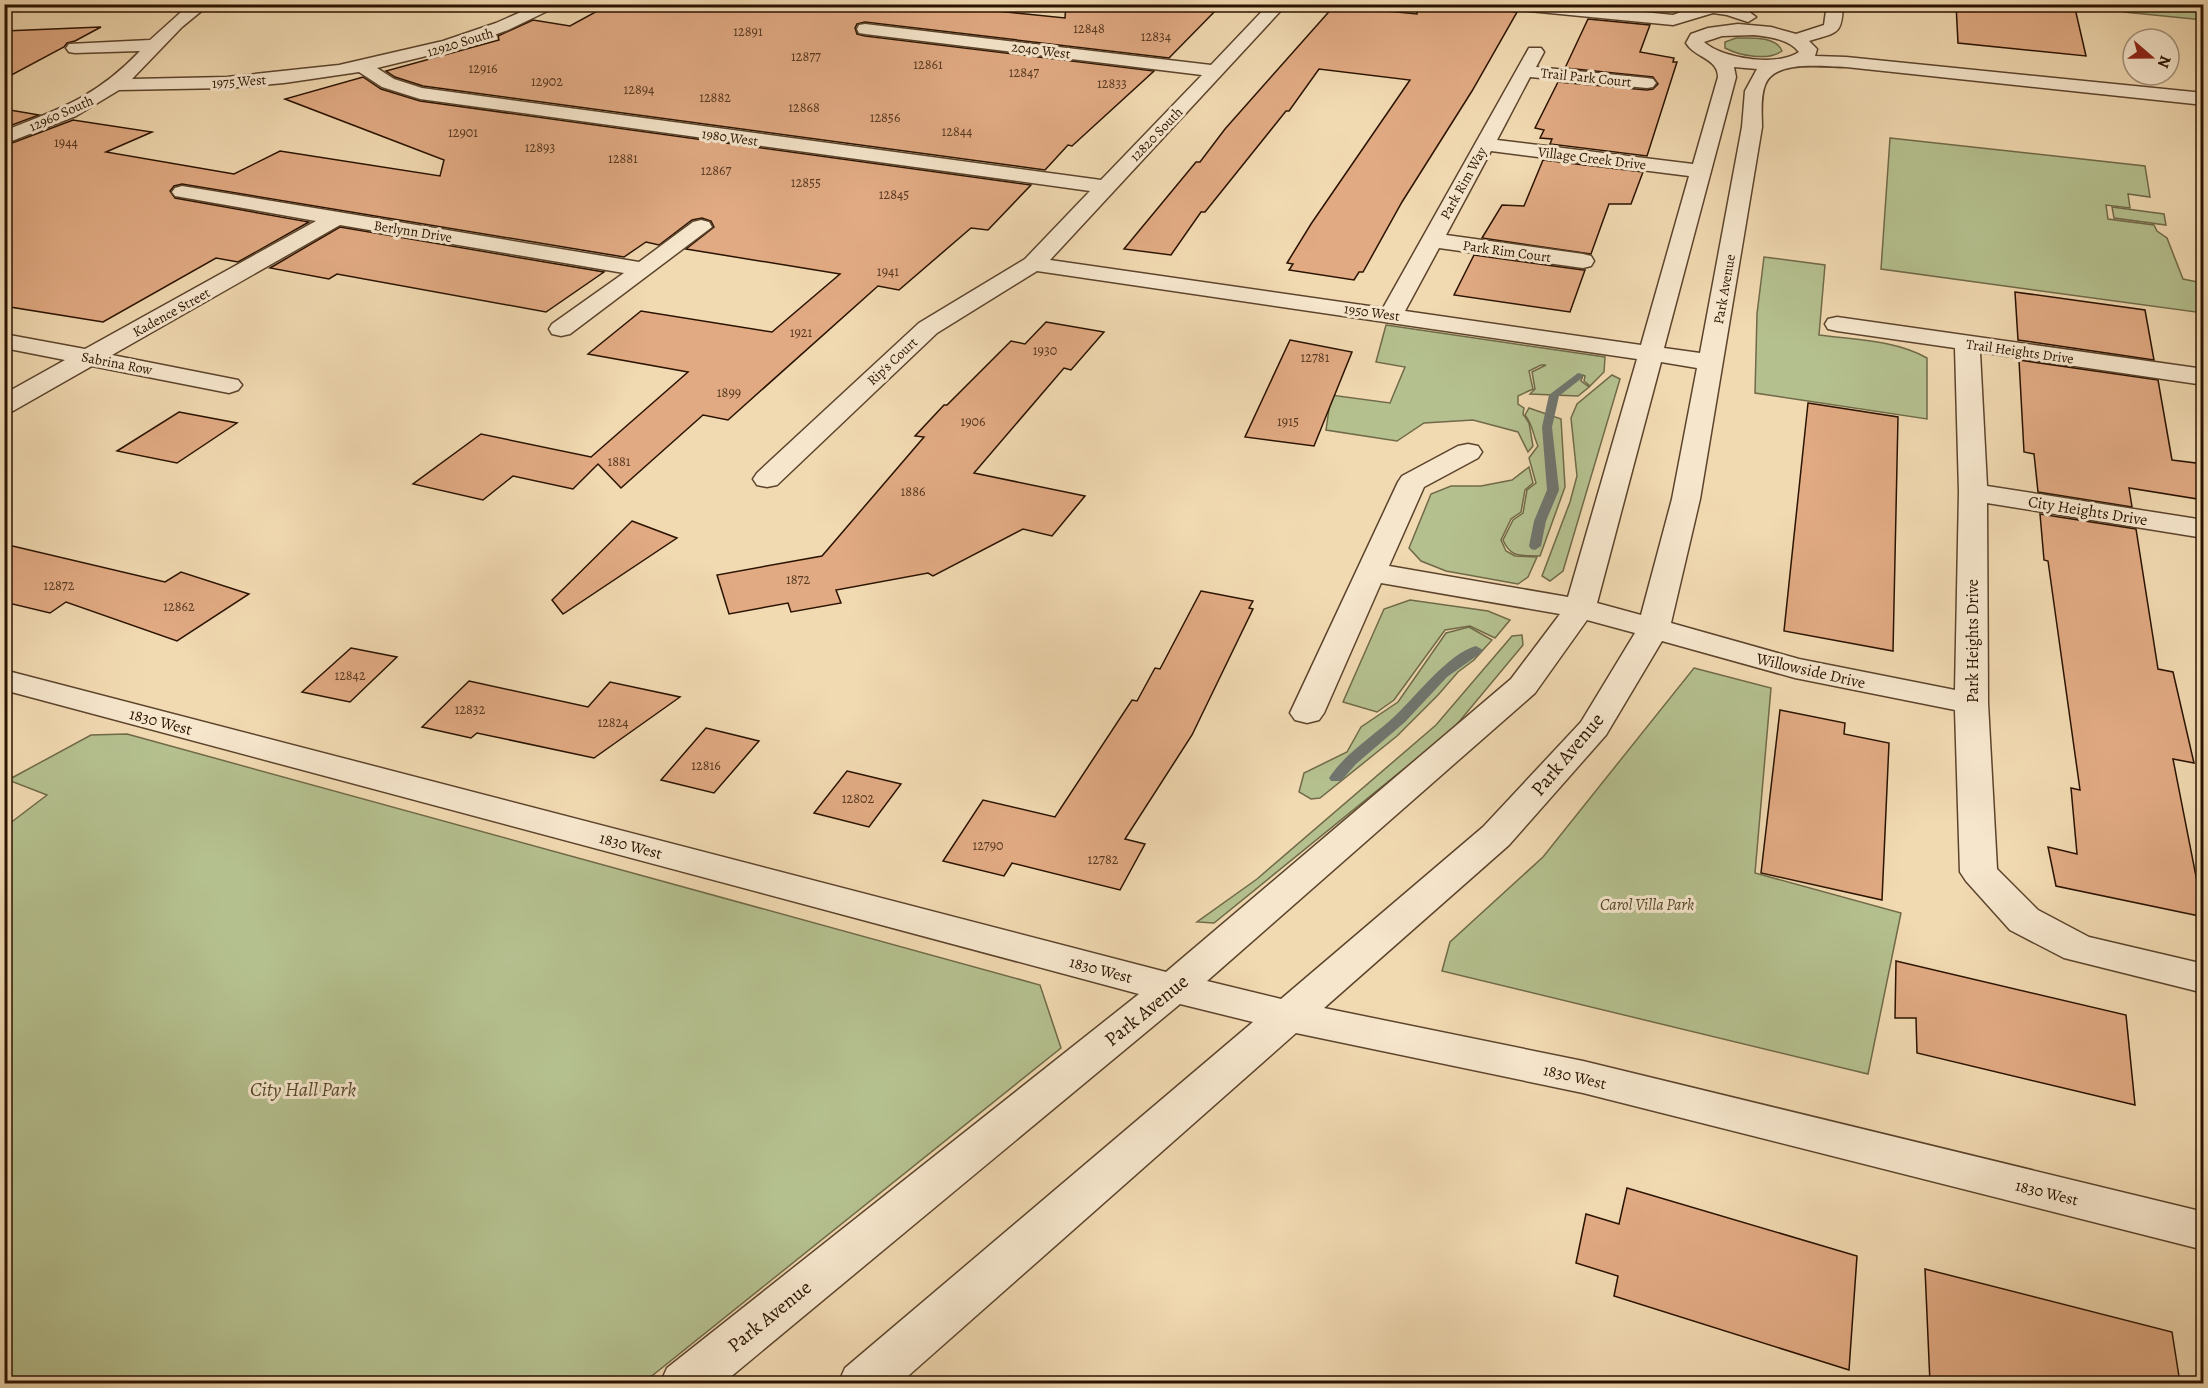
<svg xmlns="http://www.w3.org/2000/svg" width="2208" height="1388" font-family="Alegreya,serif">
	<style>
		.green { fill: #b5c08f; stroke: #706a48; stroke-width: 1.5 }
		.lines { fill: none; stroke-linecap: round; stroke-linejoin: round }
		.stream { fill: #70756e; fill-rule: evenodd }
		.building { fill: #e1aa83; stroke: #2a1300; stroke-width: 1.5 }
		.minor-casing { stroke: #5c442c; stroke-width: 3 }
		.minor { fill: #f6e6cc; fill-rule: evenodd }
		.labels { text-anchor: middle; stroke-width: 6; stroke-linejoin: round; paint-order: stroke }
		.number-label { font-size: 14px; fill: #583921 }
		.far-street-label { font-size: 14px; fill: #2a1300; stroke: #f6e6cc }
		.street-label { font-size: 16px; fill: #2a1300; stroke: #f6e6cc }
		.park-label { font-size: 16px; font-style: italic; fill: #54472b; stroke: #f6e6cc }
		.near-street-label { font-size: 20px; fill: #2a1300; stroke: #f6e6cc }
		.near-park-label { font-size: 20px; font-style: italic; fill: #54472b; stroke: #f6e6cc }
	</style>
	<rect width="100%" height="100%" fill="#f1d9b1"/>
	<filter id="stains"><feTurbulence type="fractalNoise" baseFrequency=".00333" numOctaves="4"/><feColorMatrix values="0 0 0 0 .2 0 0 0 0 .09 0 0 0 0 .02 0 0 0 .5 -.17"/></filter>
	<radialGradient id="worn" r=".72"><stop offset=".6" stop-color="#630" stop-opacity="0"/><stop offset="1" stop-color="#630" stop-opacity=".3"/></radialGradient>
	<!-- green -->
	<g class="green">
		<polygon points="2122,5 2203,5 2203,20 2124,12"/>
		<path d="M1736,38C1750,38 1776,36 1782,51C1768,61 1740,56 1725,48V42Z"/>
		<polygon points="1890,138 2145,166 2150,197 2128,194 2130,208 2106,205 2108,219 2154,225 2157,231 2167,238 2183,279 2203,283 2203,313 1881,269"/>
		<polygon points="2112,207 2164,214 2166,225 2114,218"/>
		<path d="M1764,257L1825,265L1819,335C1855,340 1895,340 1927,358V419L1755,393L1757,314Z"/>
		<polygon points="1386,325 1605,357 1604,372 1590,386 1584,381 1585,376 1583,375 1581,381 1589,387 1578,396 1530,394 1535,389 1532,372 1546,365 1541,365 1529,371 1533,389 1518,396 1518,404 1524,408 1523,414 1529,423 1533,446 1528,452 1518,432 1473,420 1424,423 1397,441 1326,430 1331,395 1390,403 1405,367 1376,362"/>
		<polygon points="1612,375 1620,379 1563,571 1550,581 1542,576 1570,502 1577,476 1571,418 1577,404"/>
		<path d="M1529,408L1561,419L1565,487L1540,556C1522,555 1511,559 1503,540L1513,520L1523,513L1527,490L1536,483L1529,458L1538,446C1533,435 1533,425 1525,415Z"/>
		<polygon points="1529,467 1533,483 1525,490 1521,512 1511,519 1501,540 1506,551 1515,556 1537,557 1528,577 1518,584 1446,571 1421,561 1409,548 1431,494 1451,486 1481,486 1512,480"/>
		<polygon points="1410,600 1488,611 1510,620 1495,638 1470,626 1445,630 1394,700 1377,712 1343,702 1384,609"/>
		<polygon points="1469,627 1492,640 1474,660 1458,672 1438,695 1397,736 1320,798 1311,799 1299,792 1304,773 1347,752 1361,727 1398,702 1446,633"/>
		<polygon points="1522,635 1523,645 1453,729 1214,923 1197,922 1257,879 1436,725 1512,636"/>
		<polygon points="1694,668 1771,688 1755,873 1901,913 1868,1074 1442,971 1450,942 1543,857"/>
		<polygon points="127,734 1040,985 1061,1048 643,1383 5,1383 5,827 47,795 8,780 91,735"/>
	</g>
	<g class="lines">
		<!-- stream -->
		<g class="stream">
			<polygon points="1578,373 1582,374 1582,378 1559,396 1552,427 1559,490 1546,521 1541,546 1535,550 1531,549 1529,546 1534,521 1547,490 1542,427 1549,395"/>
			<path d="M1476,646L1483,650L1481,653L1447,677L1405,722L1356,764L1341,781H1331L1329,778C1346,752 1374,736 1396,715C1416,696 1449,653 1476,646Z"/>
		</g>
	</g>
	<!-- building -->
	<g class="building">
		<polygon points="610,4 930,4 1065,18 1066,4 1222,4 1169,58 865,22 857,24 855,28 857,34 865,36 1154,71 1072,146 1068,145 1045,170 423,86 395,77 386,71 499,40 498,36 533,20 570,26"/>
		<polygon points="1417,4 1499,4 1508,11 1517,12 1472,91 1402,202 1363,272 1359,272 1354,280 1289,270 1293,264 1287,263 1311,224 1410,80 1319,69 1289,111 1286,111 1205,212 1201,212 1171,255 1124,249 1196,162 1200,162 1225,129 1334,6 1417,14"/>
		<polygon points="1956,4 2074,4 2086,56 1958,43"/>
		<polygon points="1588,19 1650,25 1640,52 1674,58 1673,62 1677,62 1647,156 1550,144 1552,139 1540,138 1544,130 1535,128 1558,82 1647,90 1653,89 1658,84 1653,77 1565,68"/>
		<polygon points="101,27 75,41 67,43 64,47 4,79 4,31"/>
		<polygon points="363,77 381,89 420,101 1031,185 988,230 971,228 899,290 878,286 728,420 703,415 621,488 598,464 573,489 513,476 483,500 413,484 481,434 591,457 688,372 588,354 641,311 772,332 840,274 686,249 714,227 711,221 702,218 692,220 659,245 646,242 624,257 182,184 174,186 170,191 175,198 309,222 238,262 216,258 103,322 4,306 4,146 73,120 152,132 106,152 234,174 280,151 440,176 444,160 285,99"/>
		<polygon points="4,109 39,115 4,128"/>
		<polygon points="1543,160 1643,172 1631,204 1609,204 1591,254 1482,238 1502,205 1524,206"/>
		<polygon points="340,227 604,272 546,312 337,274 329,279 270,268"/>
		<polygon points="1474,255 1583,270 1585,270 1570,312 1454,295"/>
		<polygon points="2015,292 2145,310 2154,360 2018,340"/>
		<polygon points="1046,322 1104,332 1071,370 1064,368 974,473 1085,496 1052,536 1023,529 933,576 928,573 836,590 841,603 791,612 788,603 729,614 717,575 822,556 924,437 915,436 944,405 947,405 1011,341 1025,344"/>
		<polygon points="1290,340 1352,352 1314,446 1245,437"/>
		<polygon points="2019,360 2158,380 2172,460 2204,464 2204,500 2129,488 2132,507 2038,492 2034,454 2024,452"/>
		<polygon points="1808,403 1898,417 1893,651 1784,631"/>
		<polygon points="179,412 237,423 177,463 117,451"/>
		<polygon points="2040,514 2136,529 2158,669 2173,672 2194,763 2173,759 2204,917 2056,886 2048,847 2077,854 2071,788 2080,790 2048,561 2044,560"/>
		<polygon points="632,521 677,538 563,614 552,600"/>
		<polygon points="4,544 165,582 181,572 249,594 177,641 66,602 50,613 4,602"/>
		<polygon points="1201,591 1253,601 1249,608 1253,609 1192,735 1125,839 1145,844 1120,890 1012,863 1004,876 943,861 983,800 1055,817 1132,700 1137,701 1155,668 1160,669"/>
		<polygon points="351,648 397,657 350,702 302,692"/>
		<polygon points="469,681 588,707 610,682 680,697 594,758 477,733 471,738 422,727"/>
		<polygon points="1780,710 1845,723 1844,734 1889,743 1882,900 1761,873"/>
		<polygon points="706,728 759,741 714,793 661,780"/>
		<polygon points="847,771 901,784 869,827 814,813"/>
		<polygon points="1896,961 2126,1015 2135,1105 1917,1053 1916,1018 1895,1018"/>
		<polygon points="1627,1188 1857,1256 1849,1370 1614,1296 1618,1276 1576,1263 1586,1214 1619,1224"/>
		<polygon points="1925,1269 2172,1332 2180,1383 1930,1383"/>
	</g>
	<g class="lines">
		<defs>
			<g id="minor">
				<path d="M190,4H210L182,27L132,79L227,77L339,65L443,41L496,23L539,4H562L508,30L455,49L377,68L394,79L422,88L1101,180L1202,75L865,34L859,33L857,29L859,25L865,24L1211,65L1269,4H1287L1050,260L1383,308L1529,48H1541L1544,52L1536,67L1647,78L1653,79L1656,83L1653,87L1647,88L1530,77L1497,140L1693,164L1718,77C1718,60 1699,58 1689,47L1686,43L1691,34L1708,28L1738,24L1771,27L1796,34L1824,25L1827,4H1843C1842,36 1837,32 1809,41L1817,49L1815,56L1846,57L2204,93V105L1846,67C1823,67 1775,59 1765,85C1760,98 1762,114 1762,127L1700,499L1671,623L1799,659L1955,690L1959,492L1955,348L1837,331L1828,329L1825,324L1828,319L1837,317L2204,369V385L1980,352L1987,486L2204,520V538L1987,503L1988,703L1997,869L2038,910L2089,937L2204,964V993L2064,958L2010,930L1966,881L1960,872L1955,710L1795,678L1662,641L1606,735L1509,845L1324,1008L1583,1061L2204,1212V1250L1583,1093L1296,1033L899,1384H838L845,1368L1253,1022L1180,1004L722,1384H660L667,1368L1139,994L4,690V670L1166,972L1511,679L1560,614L1381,583L1324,713L1319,720L1307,723L1295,720L1290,713L1398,482L1402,476L1458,446L1468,444L1478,446L1482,452L1478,458L1424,487L1389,566L1568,597L1637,359L1037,271L937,333L777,485L767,487L757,485L753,479L757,473L919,323L1025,259L1090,191L420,99L382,87L359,72L284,83L227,88L119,90L76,116L4,144V131C62,108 96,97 140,51L75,53L69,52L66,48L69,44L150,40ZM1754,35C1770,37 1789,39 1799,52C1778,67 1723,59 1704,42L1722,36ZM1734,67L1757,69L1745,91L1742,127L1700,353L1664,348L1736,77ZM1491,151L1689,176L1641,345L1405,311L1439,248L1583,268L1591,266L1594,261L1591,256L1583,254L1446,235ZM1661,362L1697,368L1672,499L1641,615L1597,603ZM1587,620L1635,633L1581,722L1483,827L1281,999L1207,981L1535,693Z"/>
				<polygon points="1501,4 1565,4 1673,15 1700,5 1725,4 1748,11 1756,17 1748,22 1727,15 1713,13 1673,25 1509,9"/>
				<polygon points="182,186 639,262 693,222 701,220 709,222 712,227 570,334 561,336 552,334 549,329 552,324 624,273 340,225 112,355 238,380 242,385 238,390 229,393 92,366 13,411 4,413 4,394 65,360 4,348 4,334 85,349 316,221 175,196 172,192 175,188"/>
			</g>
		</defs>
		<!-- minor casing -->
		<use href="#minor" class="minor-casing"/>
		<!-- minor -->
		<use href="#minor" class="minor"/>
	</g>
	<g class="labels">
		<!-- number labels -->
		<g class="number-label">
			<text x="1089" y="33">12848</text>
			<text x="748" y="36">12891</text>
			<text x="1156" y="41">12834</text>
			<text x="806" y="61">12877</text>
			<text x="928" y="69">12861</text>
			<text x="483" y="73">12916</text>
			<text x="1024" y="77">12847</text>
			<text x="547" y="86">12902</text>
			<text x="1112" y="88">12833</text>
			<text x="639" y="94">12894</text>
			<text x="715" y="102">12882</text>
			<text x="804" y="112">12868</text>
			<text x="885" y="122">12856</text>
			<text x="957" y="136">12844</text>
			<text x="463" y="137">12901</text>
			<text x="66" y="147">1944</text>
			<text x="540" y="152">12893</text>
			<text x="623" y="163">12881</text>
			<text x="716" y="175">12867</text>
			<text x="806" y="187">12855</text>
			<text x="894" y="199">12845</text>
			<text x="888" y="276">1941</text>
			<text x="801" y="337">1921</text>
			<text x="1045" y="355">1930</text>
			<text x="1315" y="362">12781</text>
			<text x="729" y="397">1899</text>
			<text x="973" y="426">1906</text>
			<text x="1288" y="426">1915</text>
			<text x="619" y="466">1881</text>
			<text x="913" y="496">1886</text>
			<text x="798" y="584">1872</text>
			<text x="59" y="590">12872</text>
			<text x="179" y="611">12862</text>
			<text x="350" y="680">12842</text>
			<text x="470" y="714">12832</text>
			<text x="613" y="727">12824</text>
			<text x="706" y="770">12816</text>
			<text x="858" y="803">12802</text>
			<text x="988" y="850">12790</text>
			<text x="1103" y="864">12782</text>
		</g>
		<!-- far-street labels -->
		<g class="far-street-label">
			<text transform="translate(460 42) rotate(-17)" y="5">12920 South</text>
			<text transform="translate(1041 50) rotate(7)" y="5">2040 West</text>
			<text transform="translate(1586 77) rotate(6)" y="5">Trail Park Court</text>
			<text transform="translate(239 81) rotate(-4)" y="5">1975 West</text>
			<text transform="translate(61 113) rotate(-24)" y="5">12960 South</text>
			<text transform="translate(1156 134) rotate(-46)" y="5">12820 South</text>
			<text transform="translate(730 137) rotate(8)" y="5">1980 West</text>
			<text transform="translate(1592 158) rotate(7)" y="5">Village Creek Drive</text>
			<text transform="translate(1463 183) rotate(-61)" y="5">Park Rim Way</text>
			<text transform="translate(413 231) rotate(9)" y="5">Berlynn Drive</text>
			<text transform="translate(1507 251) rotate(8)" y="5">Park Rim Court</text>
			<text transform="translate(1724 289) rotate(-80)" y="5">Park Avenue</text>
			<text transform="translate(171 312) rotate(-29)" y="5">Kadence Street</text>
			<text transform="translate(1372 312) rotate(8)" y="5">1950 West</text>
			<text transform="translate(2020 351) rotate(8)" y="5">Trail Heights Drive</text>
			<text transform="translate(892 361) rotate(-43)" y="5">Rip's Court</text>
			<text transform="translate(117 363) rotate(11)" y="5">Sabrina Row</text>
		</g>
		<!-- street labels -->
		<g class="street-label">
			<text transform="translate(2088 510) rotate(9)" y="6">City Heights Drive</text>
			<text transform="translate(1972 641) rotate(-90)" y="6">Park Heights Drive</text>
			<text transform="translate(1811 670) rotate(13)" y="6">Willowside Drive</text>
			<text transform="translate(161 721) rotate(15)" y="6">1830 West</text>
			<text transform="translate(631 845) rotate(15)" y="6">1830 West</text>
			<text transform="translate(1101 969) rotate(15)" y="6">1830 West</text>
			<text transform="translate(1575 1076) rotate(13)" y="6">1830 West</text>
			<text transform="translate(2047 1192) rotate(14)" y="6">1830 West</text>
		</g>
		<!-- park labels -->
		<g class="park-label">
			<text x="1647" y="910">Carol Villa Park</text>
		</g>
		<!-- near-street labels -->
		<g class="near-street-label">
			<text transform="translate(1567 754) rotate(-50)" y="7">Park Avenue</text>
			<text transform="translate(1146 1010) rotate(-39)" y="7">Park Avenue</text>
			<text transform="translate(769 1316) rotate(-39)" y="7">Park Avenue</text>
		</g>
		<!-- near-park labels -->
		<g class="near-park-label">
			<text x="303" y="1096">City Hall Park</text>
		</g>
	</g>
	<!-- margin -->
	<rect width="2208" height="1388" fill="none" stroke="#f1d9b1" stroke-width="24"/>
	<rect x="6" y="6" width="2196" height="1376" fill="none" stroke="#2a1300" stroke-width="3"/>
	<rect x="12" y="12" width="2184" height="1364" fill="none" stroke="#2a1300" stroke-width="1.5"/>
	<!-- north arrow -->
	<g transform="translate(2151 57) rotate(110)"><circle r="28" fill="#f6e6cc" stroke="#a4927a" stroke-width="1.5"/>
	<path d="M0-4.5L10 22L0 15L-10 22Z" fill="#8f2418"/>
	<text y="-9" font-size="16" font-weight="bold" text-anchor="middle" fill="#2a1300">N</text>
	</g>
	<rect width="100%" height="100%" filter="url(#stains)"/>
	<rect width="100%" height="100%" fill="url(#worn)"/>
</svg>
